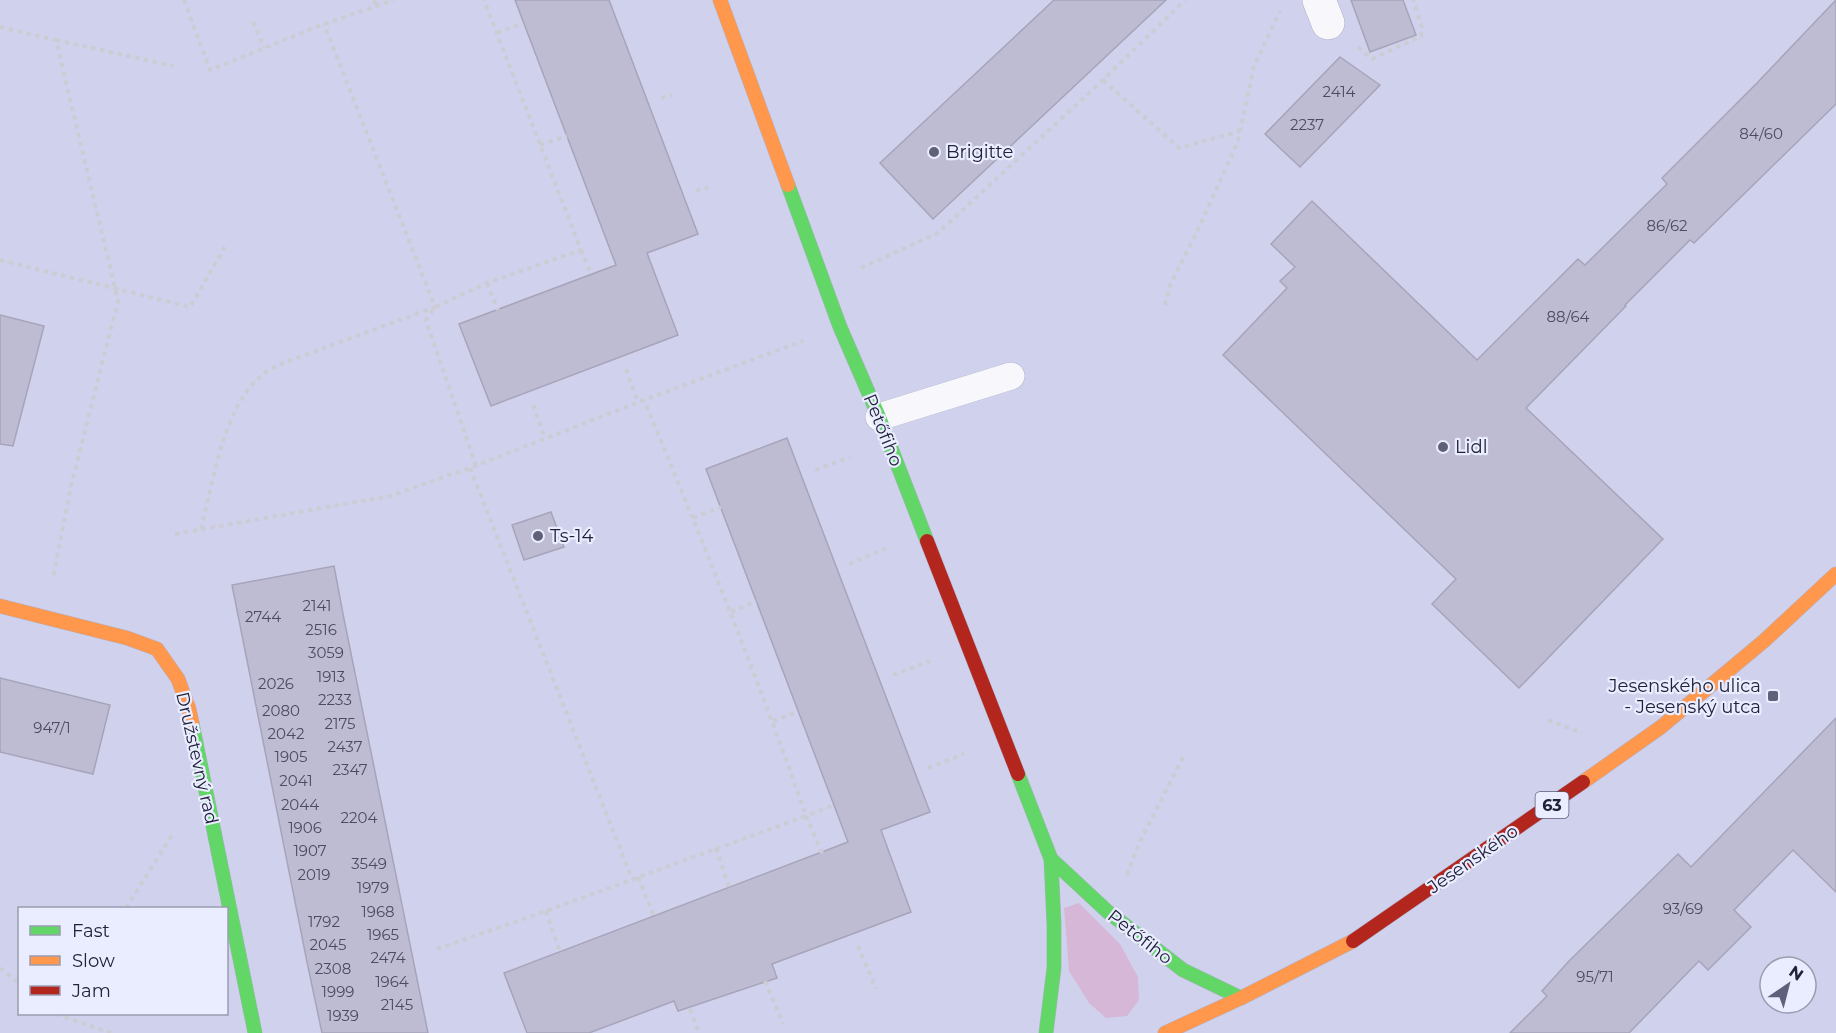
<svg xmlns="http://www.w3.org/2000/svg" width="1836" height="1033" font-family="Montserrat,sans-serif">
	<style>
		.green { fill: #d6b7d8 }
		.building { fill: #bebcd3; stroke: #a7a4ba; stroke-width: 1.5 }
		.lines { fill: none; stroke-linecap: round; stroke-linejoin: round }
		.lane-casing { stroke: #b0b1c9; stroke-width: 28 }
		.street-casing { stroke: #b0b1c9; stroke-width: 34 }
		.fast-casing { stroke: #b0b1c9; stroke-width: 15 }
		.slow-casing { stroke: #b0b1c9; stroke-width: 15 }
		.jam-casing { stroke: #b0b1c9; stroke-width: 15 }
		.path { stroke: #ccccd4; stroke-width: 4; stroke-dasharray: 4.5 4.5; stroke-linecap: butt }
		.lane { stroke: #f8f8fc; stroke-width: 27 }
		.street { stroke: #f8f8fc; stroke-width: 33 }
		.fast { stroke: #63d668; stroke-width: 14 }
		.slow { stroke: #ff974d; stroke-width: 14 }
		.jam { stroke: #b3261e; stroke-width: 14 }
		.poi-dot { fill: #5f6079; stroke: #eaecff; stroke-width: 2 }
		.labels { text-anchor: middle; stroke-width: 4.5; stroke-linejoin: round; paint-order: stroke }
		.number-label { font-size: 15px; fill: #4b4b62 }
		.shield { fill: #eaecff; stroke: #5e5f75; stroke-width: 1.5 }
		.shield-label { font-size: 16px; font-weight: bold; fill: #22233a }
		.poi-label { font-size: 18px; fill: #22233a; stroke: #eaecff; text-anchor: start }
		.street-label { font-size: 18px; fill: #22233a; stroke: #eaecff }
	</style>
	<rect width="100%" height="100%" fill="#d0d2ed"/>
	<!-- green -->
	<polygon class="green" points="1079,903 1120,944 1138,977 1139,1000 1127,1016 1106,1018 1089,1003 1069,971 1064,908"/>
	<!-- building -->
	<g class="building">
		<polygon points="515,0 609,0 698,234 647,253 678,335 491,406 459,324 616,265"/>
		<polygon points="1054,0 1166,0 933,219 880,163"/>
		<polygon points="1351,0 1403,0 1416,35 1370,52"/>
		<polygon points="1836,0 1836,104 1694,243 1690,240 1625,305 1626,306 1526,408 1663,539 1519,688 1432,604 1456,579 1223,355 1287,288 1280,281 1295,267 1271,244 1312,201 1477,360 1578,259 1585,265 1667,184 1662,178 1757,83"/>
		<polygon points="1340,57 1380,85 1300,167 1265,134"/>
		<polygon points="0,315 44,326 13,446 0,444"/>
		<polygon points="787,438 930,812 881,830 911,912 772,964 777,978 678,1011 674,1001 589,1033 527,1033 504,973 848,842 706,469"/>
		<polygon points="551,512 564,547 524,560 512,525"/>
		<polygon points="334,566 343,614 428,1033 322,1033 307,962 232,585"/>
		<polygon points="0,678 110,705 93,774 0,752"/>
		<polygon points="1836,718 1836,892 1793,850 1734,910 1751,927 1708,970 1699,961 1629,1033 1510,1033 1547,996 1542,991 1569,961 1678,854 1691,867"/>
	</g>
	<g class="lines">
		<defs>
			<polyline id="lane" points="879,417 1011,376"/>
			<polyline id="street" points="1319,0 1328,23"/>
			<g id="fast">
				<polyline points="788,185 840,327 879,417 927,541"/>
				<polyline points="192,723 255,1033"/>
				<polyline points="1018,774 1051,859 1054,925 1054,968 1046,1033"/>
				<polyline points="1051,859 1108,912 1183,970 1241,998"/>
			</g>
			<g id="slow">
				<polyline points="720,0 788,185"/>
				<polyline points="0,606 127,638 157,649 178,679 189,709 192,723"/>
				<polyline points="1583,782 1661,727 1765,640 1836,574"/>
				<polyline points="1165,1033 1241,998 1353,941"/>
			</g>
			<g id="jam">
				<polyline points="927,541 1018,774"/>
				<polyline points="1353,941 1583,782"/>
			</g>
		</defs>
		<!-- lane casing -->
		<use href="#lane" class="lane-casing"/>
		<!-- street casing -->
		<use href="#street" class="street-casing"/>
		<!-- fast casing -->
		<use href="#fast" class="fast-casing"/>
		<!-- slow casing -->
		<use href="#slow" class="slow-casing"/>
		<!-- jam casing -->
		<use href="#jam" class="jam-casing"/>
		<!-- path -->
		<g class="path">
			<polyline points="184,0 210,70 324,24 394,0"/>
			<polyline points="374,0 377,6"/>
			<polyline points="253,22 264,48"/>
			<polyline points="0,27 56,40 118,301 71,486 53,578"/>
			<polyline points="497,33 523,23"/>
			<polyline points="56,40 173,66"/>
			<polyline points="1358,47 1372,59 1421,36 1422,27 1413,0"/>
			<polyline points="1103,80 1179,148 1240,131"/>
			<polyline points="661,98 672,95"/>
			<polyline points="540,145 567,136"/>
			<polyline points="696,191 708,187"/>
			<polyline points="581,250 591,274"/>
			<polyline points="0,260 190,307 225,247"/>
			<polyline points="861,268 938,233 1103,80 1185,0"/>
			<polyline points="487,283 498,310"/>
			<polyline points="1165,305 1170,285 1197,232 1238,141 1254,66 1280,11"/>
			<polyline points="626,369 638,403"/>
			<polyline points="533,405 545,439"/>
			<polyline points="476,466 426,320 435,307 487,283 581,250 484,0"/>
			<polyline points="470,468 632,879"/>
			<polyline points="815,470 850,457"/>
			<polyline points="693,518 721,507"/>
			<path d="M201,529C213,482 223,407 262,375C267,371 273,368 278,365L435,307L324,24"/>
			<polyline points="175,534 390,496 470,468 644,400 803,341"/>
			<polyline points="849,564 887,548"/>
			<polyline points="731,612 756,601"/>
			<polyline points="893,675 930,661"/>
			<polyline points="1548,720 1582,733"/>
			<polyline points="773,721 798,712"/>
			<polyline points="928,768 964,754"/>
			<polyline points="716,848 729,888"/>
			<polyline points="822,853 806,816 834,805"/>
			<polyline points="1127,875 1139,843 1183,757"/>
			<polyline points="638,877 654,916"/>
			<polyline points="126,908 172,835"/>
			<polyline points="546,911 560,952"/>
			<polyline points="858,946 876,989"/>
			<path d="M437,949L546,911L806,816C757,675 701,537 644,400"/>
			<polyline points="0,968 20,984"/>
			<polyline points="765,981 783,1024"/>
			<polyline points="690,1009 699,1033"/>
			<polyline points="56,1014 111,1033"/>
		</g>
		<!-- lane -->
		<use href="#lane" class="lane"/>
		<!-- street -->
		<use href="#street" class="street"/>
		<!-- fast -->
		<use href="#fast" class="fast"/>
		<!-- slow -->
		<use href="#slow" class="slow"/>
		<!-- jam -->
		<use href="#jam" class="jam"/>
	</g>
	<!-- markers -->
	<g class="poi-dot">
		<circle cx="934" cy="152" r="6"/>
		<circle cx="1443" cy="447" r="6"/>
		<circle cx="538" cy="536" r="6"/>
		<rect x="1767" y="690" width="12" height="12" rx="3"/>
	</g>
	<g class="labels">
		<!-- number labels -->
		<g class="number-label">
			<text x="1339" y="97">2414</text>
			<text x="1307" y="130">2237</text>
			<text x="1761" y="139">84/60</text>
			<text x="1667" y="231">86/62</text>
			<text x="1568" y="322">88/64</text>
			<text x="317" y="611">2141</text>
			<text x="263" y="622">2744</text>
			<text x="321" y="635">2516</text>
			<text x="326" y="658">3059</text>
			<text x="331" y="682">1913</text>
			<text x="276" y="689">2026</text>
			<text x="335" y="705">2233</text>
			<text x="281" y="716">2080</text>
			<text x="340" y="729">2175</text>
			<text x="52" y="733">947/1</text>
			<text x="286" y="739">2042</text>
			<text x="345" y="752">2437</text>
			<text x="291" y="762">1905</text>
			<text x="350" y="775">2347</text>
			<text x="296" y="786">2041</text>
			<text x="300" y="810">2044</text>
			<text x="359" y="823">2204</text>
			<text x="305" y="833">1906</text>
			<text x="310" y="856">1907</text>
			<text x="369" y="869">3549</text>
			<text x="314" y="880">2019</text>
			<text x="373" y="893">1979</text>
			<text x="1683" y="914">93/69</text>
			<text x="378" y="917">1968</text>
			<text x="324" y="927">1792</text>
			<text x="383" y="940">1965</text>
			<text x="328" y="950">2045</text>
			<text x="388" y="963">2474</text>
			<text x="333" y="974">2308</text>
			<text x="1595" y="982">95/71</text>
			<text x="392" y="987">1964</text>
			<text x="338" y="997">1999</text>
			<text x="397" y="1010">2145</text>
			<text x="343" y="1021">1939</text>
		</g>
		<!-- shield labels -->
		<rect class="shield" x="1535.5" y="792" width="33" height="26" rx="4.5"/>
		<g class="shield-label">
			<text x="1552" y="811">63</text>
		</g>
		<!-- poi labels -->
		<g class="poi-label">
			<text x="946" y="158">Brigitte</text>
			<text x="1455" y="453">Lidl</text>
			<text x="550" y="542">Ts-14</text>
			<text x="1761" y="692" text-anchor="end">Jesenského ulica<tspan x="1761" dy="21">- Jesenský utca</tspan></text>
		</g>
		<!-- street labels -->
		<g class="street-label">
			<text transform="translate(883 430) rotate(68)" y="6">Petőfiho</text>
			<text transform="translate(197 758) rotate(77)" y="6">Družstevný rad</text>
			<text transform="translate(1473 859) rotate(-35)" y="6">Jesenského</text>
			<text transform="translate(1140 937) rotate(38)" y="6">Petőfiho</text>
		</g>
	</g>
	<!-- legend -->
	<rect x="18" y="907" width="210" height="108" fill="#eaecff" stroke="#9a9cb0" stroke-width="1.5"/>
	<rect x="30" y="926" width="30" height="9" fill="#63d668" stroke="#9a9cb0" stroke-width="1.5"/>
	<text x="72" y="937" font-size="18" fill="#22233a">Fast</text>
	<rect x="30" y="956" width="30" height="9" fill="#ff974d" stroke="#9a9cb0" stroke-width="1.5"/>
	<text x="72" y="967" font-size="18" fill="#22233a">Slow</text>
	<rect x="30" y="986" width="30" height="9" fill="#b3261e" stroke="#9a9cb0" stroke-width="1.5"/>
	<text x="72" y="997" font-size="18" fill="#22233a">Jam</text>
	<!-- north arrow -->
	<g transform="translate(1788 985) rotate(35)"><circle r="28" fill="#eaecff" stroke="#9a9cb0" stroke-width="1.5"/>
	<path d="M0-4.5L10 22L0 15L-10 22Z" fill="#5f6079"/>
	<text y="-9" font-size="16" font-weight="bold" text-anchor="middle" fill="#22233a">N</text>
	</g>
</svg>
